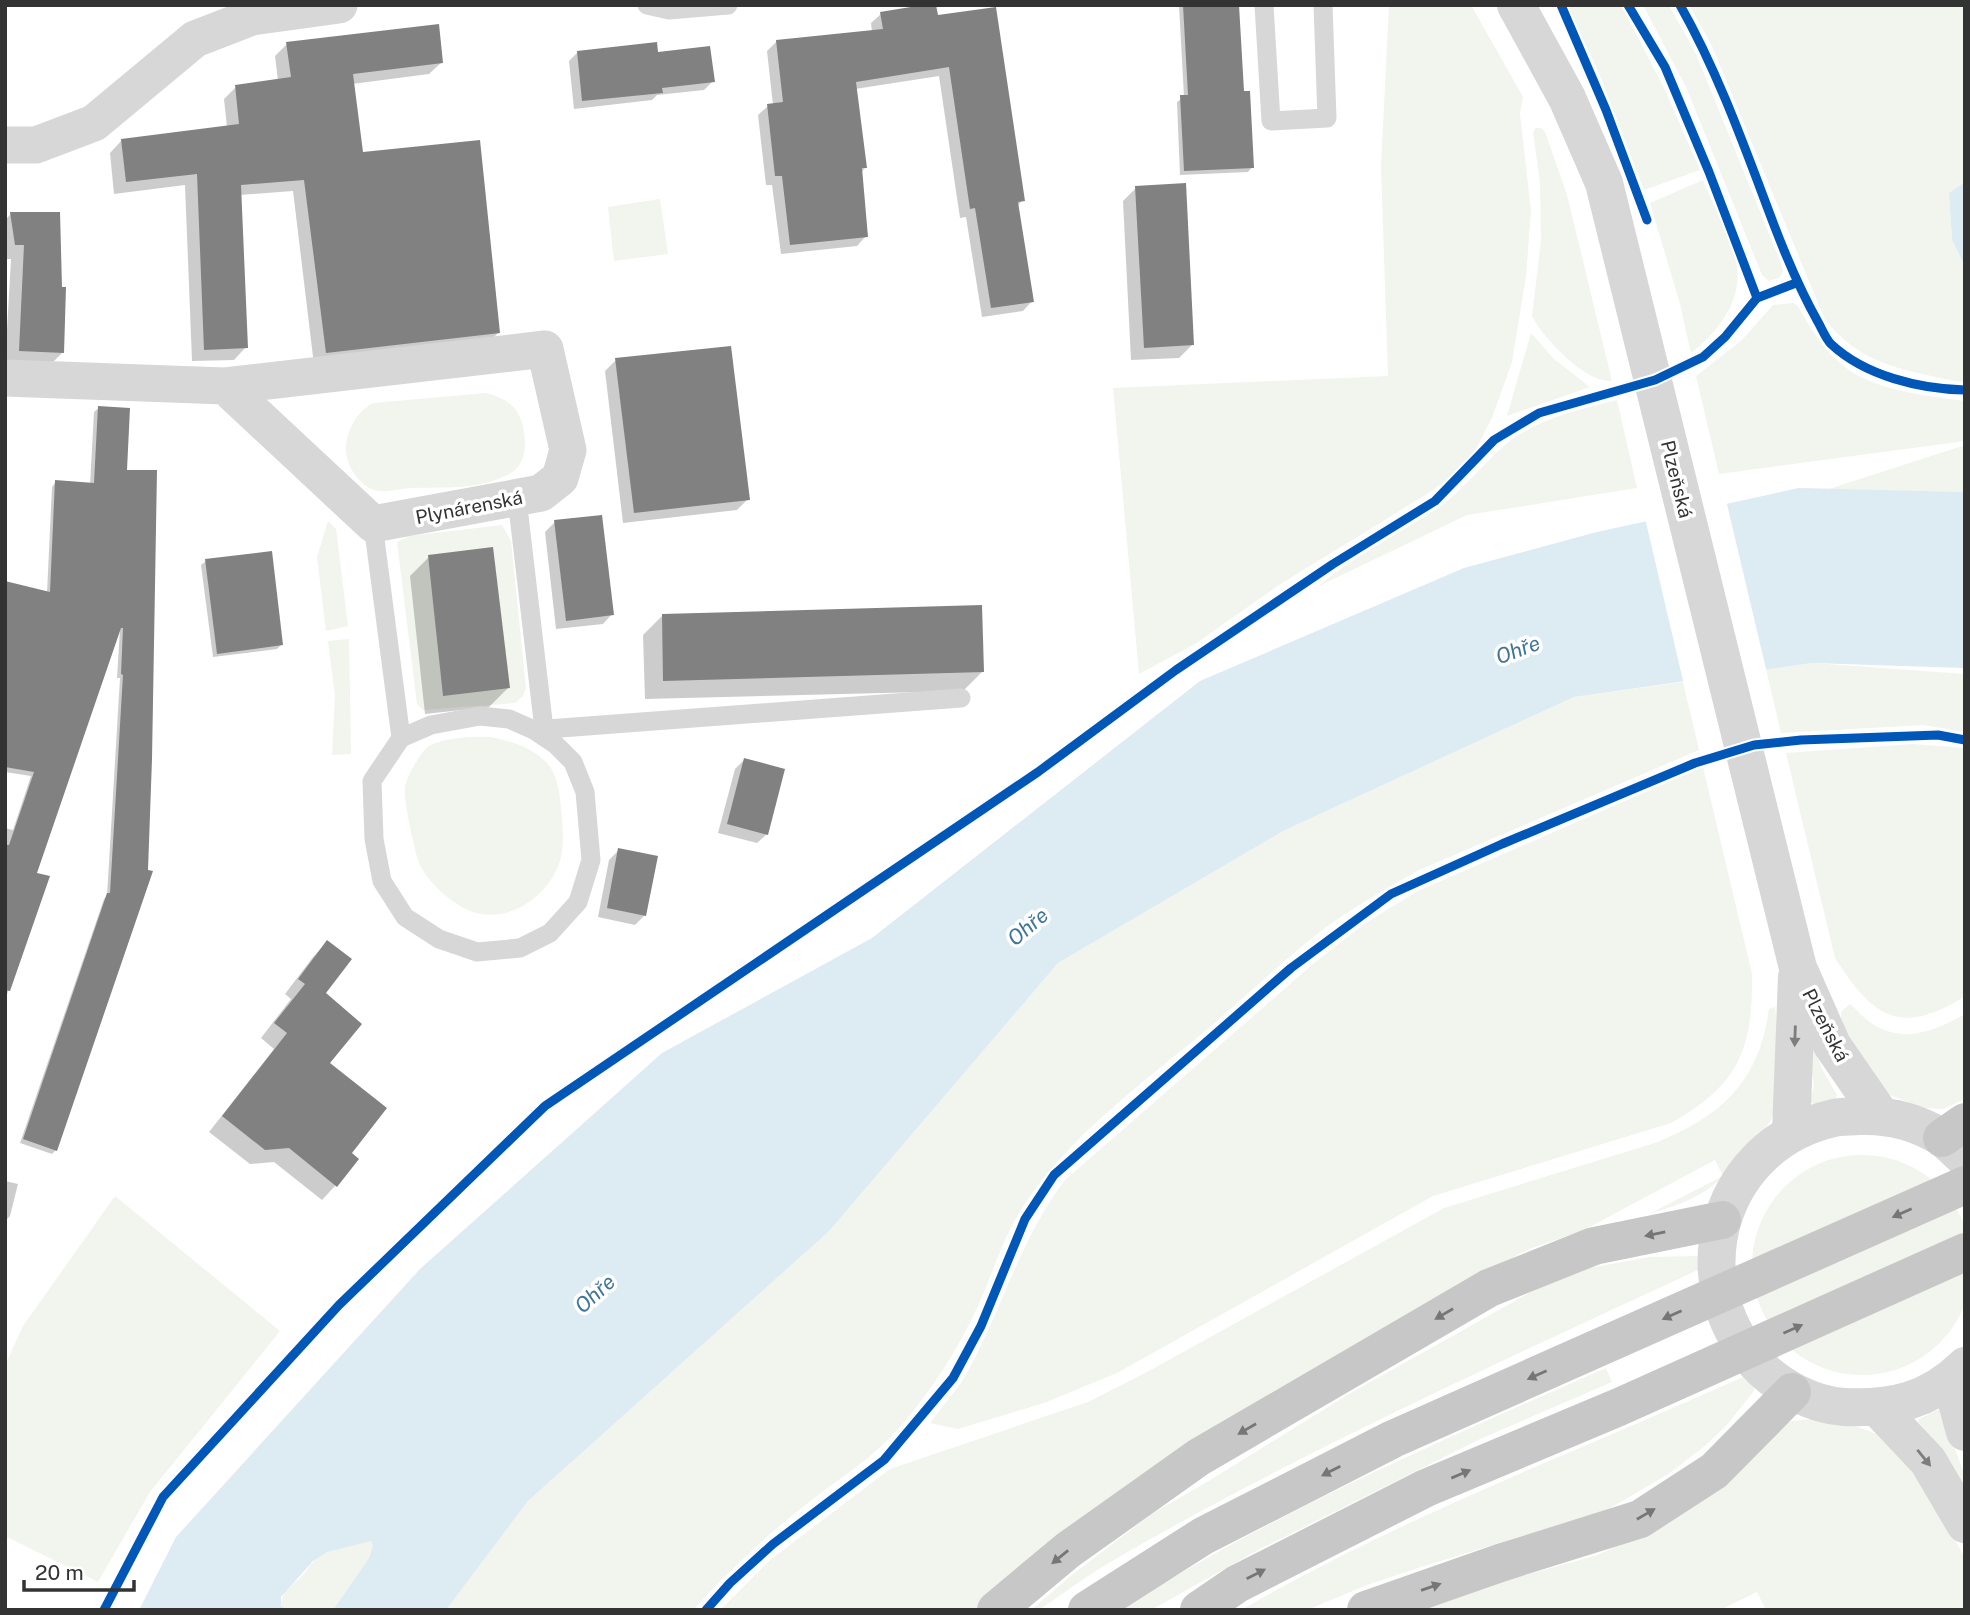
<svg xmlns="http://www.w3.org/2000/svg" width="1970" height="1615" font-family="'Public Sans',sans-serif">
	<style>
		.green { fill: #f1f5ed }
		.water { fill: #ddebf3 }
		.pier { fill: #fff }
		.shadow { fill: #0003 }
		.building { fill: #818181 }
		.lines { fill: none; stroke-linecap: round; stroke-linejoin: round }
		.service { stroke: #d7d7d7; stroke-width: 19 }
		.minor { stroke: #d7d7d7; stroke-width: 37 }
		.tertiary { stroke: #d7d7d7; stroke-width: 38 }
		.trunk { stroke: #c7c7c7; stroke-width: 38 }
		.cycleway-casing { stroke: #fff; stroke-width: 13 }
		.cycleway { stroke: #0057b8; stroke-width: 9 }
		.oneway { fill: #7d7d7d }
		.oneway2 { fill: #767676 }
		.labels { text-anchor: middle; stroke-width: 7; stroke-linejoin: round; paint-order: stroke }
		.street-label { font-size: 19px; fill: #333; stroke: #fff }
		.water-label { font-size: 21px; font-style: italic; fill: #3f7597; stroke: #fff }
	</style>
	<rect width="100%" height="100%" fill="#fff"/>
	<!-- green -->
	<g class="green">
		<polygon points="1389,5 1471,5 1523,97 1520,114 1531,211 1526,276 1512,362 1492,418 1475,451 1451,477 1427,494 1279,585 1195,644 1139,674 1113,388 1388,376 1381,166"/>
		<polygon points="1567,5 1621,5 1664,88 1700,170 1644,190 1599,73"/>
		<polygon points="1643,5 1669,5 1696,54 1781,263 1783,272 1779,278 1769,281 1762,275 1686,87"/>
		<path d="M1689,5H1965V182L1949,193L1952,240L1965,266V382C1952,381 1940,378 1927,375C1884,366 1854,355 1825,320L1712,46Z"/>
		<path d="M1536,128H1541L1545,132L1567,195L1612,381C1585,383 1544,339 1532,316L1541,241L1540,183L1533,132Z"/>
		<path d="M1703,180C1712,203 1734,244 1737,266C1742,302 1717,333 1691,353L1680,304L1650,203Z"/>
		<polygon points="660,199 668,254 614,261 608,207"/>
		<path d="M1793,303L1797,305C1809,325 1821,347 1840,363C1872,391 1924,395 1965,401V441L1719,474L1696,376L1742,340L1773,305Z"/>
		<polygon points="1531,333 1554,359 1590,387 1507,416"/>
		<path d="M486,393C505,398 518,405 523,426C526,441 527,460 514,471C507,476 493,481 485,483C461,489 434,487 410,488C400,489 388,492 378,491C361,488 348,469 346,452C345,433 356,412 373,403Z"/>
		<path d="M1617,400L1637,488L1467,515L1317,587C1355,555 1401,533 1442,505C1465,488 1483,464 1504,446C1535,419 1578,410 1617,400Z"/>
		<polygon points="1965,445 1965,492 1829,489"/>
		<polygon points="328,521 336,529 348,626 326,631 317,557"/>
		<polygon points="502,525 511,541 526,688 523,696 515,703 423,710 417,704 397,542 410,536"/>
		<polygon points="349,639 351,754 332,755 335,696 328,641"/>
		<polygon points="1812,663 1965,674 1965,732 1923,725 1781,733 1766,669"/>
		<path d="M1683,682L1699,750L1419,870C1384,890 1348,910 1316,935C1278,965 1242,1000 1204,1032C1140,1085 1068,1137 1022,1208C1003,1238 993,1272 979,1304C958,1349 932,1391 899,1428C874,1457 843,1476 813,1499C770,1532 730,1569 693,1610H446L528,1501L829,1230L1058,963L1283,831L1574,697Z"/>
		<path d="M491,737C513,742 532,747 548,764C558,776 560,795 561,809C563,824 564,843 561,857C553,891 516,920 481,914C459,911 430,885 420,865C415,855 403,798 405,787C406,778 421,751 429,746C448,736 471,737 491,737Z"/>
		<path d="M1913,744L1965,748V996C1900,1038 1872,1016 1835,958L1786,753Z"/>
		<path d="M1703,767L1752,974C1753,1049 1739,1085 1671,1123L1433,1196L1117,1373L1044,1403L958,1429L930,1423C942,1406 958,1390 968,1371C1003,1307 1020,1239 1065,1180L1313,964L1364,924L1418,891Z"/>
		<path d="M1850,1004C1858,1011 1866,1021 1876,1026C1906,1043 1937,1030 1965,1014V1099L1943,1109L1924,1108L1879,1091L1841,1025V1012Z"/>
		<path d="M1775,1007C1778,1032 1782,1099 1771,1120C1764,1133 1750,1141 1740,1151C1733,1159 1729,1170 1721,1178C1702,1198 1675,1206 1649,1214L1723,1176L1715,1160L1582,1231L1529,1249L1492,1269L1004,1584L977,1610H720L770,1560L890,1469L1088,1402L1147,1372L1444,1208L1655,1143C1722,1116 1759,1082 1769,1009Z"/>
		<polygon points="1813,1042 1821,1067 1837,1095 1835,1100 1814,1105 1810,1101 1814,1086 1809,1048"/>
		<circle cx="1862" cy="1265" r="110"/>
		<polygon points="115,1196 280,1331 150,1492 98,1582 5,1536 5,1365 23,1326"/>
		<path d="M1699,1256L1698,1270C1502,1361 1305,1450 1119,1557C1091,1573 1065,1592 1039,1610H1031L1068,1578L1153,1513L1207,1482L1349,1394L1545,1284L1584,1269L1650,1257Z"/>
		<path d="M1606,1368L1612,1382L1478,1440L1260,1549L1151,1610H1121C1273,1512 1441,1441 1606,1368Z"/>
		<path d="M1743,1377L1754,1386V1391L1726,1426L1706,1445L1670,1473L1607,1510L1421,1567L1367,1585L1307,1610H1241C1403,1516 1577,1452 1743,1377Z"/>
		<polygon points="1940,1409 1965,1476 1965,1495 1937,1445 1918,1422 1919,1419"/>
		<polygon points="1812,1419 1858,1427 1884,1437 1913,1465 1965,1558 1965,1610 1766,1610 1757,1592 1720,1610 1418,1610 1486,1586 1598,1555 1664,1523 1775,1429 1792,1421"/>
		<path d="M371,1541L373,1546L369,1558L333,1610H288L281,1607C281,1590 292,1587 302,1576C306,1572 309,1566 313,1562C326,1548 352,1543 371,1541Z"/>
	</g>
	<!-- water -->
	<g class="water">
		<polygon points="1965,182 1965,266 1952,240 1949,193"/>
		<polygon points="1799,488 1965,492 1965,668 1812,663 1574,697 1283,831 1058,963 829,1231 528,1501 446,1610 333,1610 369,1558 373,1546 371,1541 327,1552 313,1561 281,1597 281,1606 288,1610 139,1610 176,1537 420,1269 662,1053 872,938 1200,681 1464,568 1597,532"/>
	</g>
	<!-- pier -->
	<polygon class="pier" points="1726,500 1767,673 1684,685 1645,518"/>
	<!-- shadow -->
	<g class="shadow">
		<polygon points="1179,5 1237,5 1242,92 1252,167 1248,172 1180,175 1177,102 1184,97"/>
		<polygon points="881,14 936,16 1023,200 1017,206 1032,301 1023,311 982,317 966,217 960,218 939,76 855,89 865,168 861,173 866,236 857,246 781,254 772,185 766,185 758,115 768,106 773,105 767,51 777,41 872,32 871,23"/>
		<polygon points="287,44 442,62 429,74 352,84 362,154 499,332 486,345 314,365 293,191 240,195 246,347 234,360 192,361 185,185 114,194 110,153 122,140 227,127 224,99 236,87 278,81 275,56"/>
		<polygon points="577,53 657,54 713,81 704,90 657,95 652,100 574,109 569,61"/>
		<polygon points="1136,188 1192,345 1179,358 1131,360 1123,201"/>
		<polygon points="11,214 58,214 63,352 48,367 5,365 11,259 5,259 5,220"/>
		<polygon points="616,360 748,499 737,510 623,523 605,371"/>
		<polygon points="99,408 125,471 150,759 56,1150 52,1154 20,1143 104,899 107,896 120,678 117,678 120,629 35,874 48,877 5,1000 5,828 13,830 31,776 5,772 5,583 47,593 52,487 56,482 90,485 94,412"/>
		<polygon points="555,522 612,614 603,624 556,629 545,532"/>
		<polygon points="429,557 508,688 489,707 425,714 410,576"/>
		<polygon points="206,561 281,645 277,649 213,657 201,565"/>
		<polygon points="662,616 982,672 963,691 645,699 643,635"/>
		<polygon points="744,760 767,834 757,843 718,833 735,769"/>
		<polygon points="619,850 645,915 635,925 598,917 609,860"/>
		<polygon points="327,943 323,994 328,1064 349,1153 336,1185 322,1200 274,1162 250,1164 209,1132 274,1049 261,1038 291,999 285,994 313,957"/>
		<polygon points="5,1181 18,1184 10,1216 6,1220"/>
	</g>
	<!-- building -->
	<g class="building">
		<polygon points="923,5 936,5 938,15 996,7 1025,201 1018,202 1034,302 991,308 975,208 970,209 949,67 856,82 867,168 862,168 868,237 790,245 782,176 775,176 767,104 783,102 776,40 883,29 880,12"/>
		<polygon points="1183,5 1239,5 1244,91 1250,91 1254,168 1184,171 1180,95 1188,95"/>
		<polygon points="439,24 443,63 353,74 363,152 480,140 500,333 326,353 304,180 241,185 248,348 204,350 197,174 126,182 121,139 239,124 235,85 291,77 286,42"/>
		<polygon points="657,42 658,52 710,46 715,82 662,88 663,93 582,101 577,51"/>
		<polygon points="1186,183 1194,345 1144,348 1135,186"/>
		<polygon points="10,212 60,212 62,287 66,287 64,353 19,351 24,245 15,245"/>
		<polygon points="731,346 750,500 634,513 615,358"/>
		<polygon points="98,406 130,408 127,470 157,470 152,759 148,870 153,871 57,1151 23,1139 107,893 110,893 123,675 121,674 123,628 121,628 37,873 50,876 10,991 5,990 5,845 9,845 34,772 5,767 5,581 50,592 55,480 94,483"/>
		<polygon points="602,515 614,615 566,621 554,520"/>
		<polygon points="493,547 510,688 443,696 428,555"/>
		<polygon points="272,551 283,645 217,654 205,559"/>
		<polygon points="982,605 984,672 663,681 662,614"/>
		<polygon points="744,758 785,769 768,835 727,824"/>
		<polygon points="618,848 658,856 646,916 607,908"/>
		<polygon points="327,940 352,959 326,993 362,1024 330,1063 387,1108 352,1153 359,1159 337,1187 289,1148 265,1150 222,1116 287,1033 274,1023 305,984 298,979"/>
	</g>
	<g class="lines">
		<!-- service -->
		<g class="service">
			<polyline points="647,5 669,10 728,5"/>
			<polyline points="1264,5 1271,121 1327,118 1323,5"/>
			<polyline points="517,499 544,729"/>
			<polyline points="373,524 401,738 372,781 374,839 382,881 405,917 439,939 477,952 520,948 550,933 578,902 591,860 585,792 573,762 555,744 534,730 509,719 480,716 431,725 401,738"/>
			<polyline points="534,730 961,698"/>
		</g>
		<!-- minor -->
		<g class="minor">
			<polyline points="5,145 36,145 94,123 195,39 252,17 339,5"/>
			<polyline points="5,378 225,386 545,349 568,450 560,478 541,493 373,524 225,386"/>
		</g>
		<!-- tertiary -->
		<g class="tertiary">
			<polyline points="1516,5 1567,98 1604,183 1798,968 1832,1045 1881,1116"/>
			<polyline points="1791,1133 1797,977"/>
			<path d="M1965,1158C1957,1152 1950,1143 1941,1137C1917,1122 1888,1115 1860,1116C1852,1117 1842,1116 1834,1118C1720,1143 1679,1277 1756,1363C1777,1386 1812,1405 1844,1407C1893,1409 1929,1401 1965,1366"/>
			<polyline points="1951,1380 1965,1432"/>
			<polyline points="1878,1408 1928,1461 1965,1524"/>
		</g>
		<!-- trunk -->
		<g class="trunk">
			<polyline points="1942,1138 1965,1122"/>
			<polyline points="996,1610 1068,1550 1199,1457 1489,1288 1594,1246 1722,1220"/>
			<polyline points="1087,1610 1203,1536 1393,1439 1965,1185"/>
			<polyline points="1199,1610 1237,1584 1426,1488 1619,1407 1965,1252"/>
			<polyline points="1366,1610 1500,1563 1640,1519 1714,1471 1792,1392"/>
		</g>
		<defs>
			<g id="cycleway">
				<polyline points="1561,5 1606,110 1647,220"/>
				<polyline points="1628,5 1665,67 1709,172 1757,298 1796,283"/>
				<path d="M1680,5C1719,74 1746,151 1774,225C1787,259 1800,290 1818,322C1822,329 1826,339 1831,344C1865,376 1920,389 1965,390"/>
				<polyline points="104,1610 163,1497 339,1305 545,1106 1038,772 1176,670 1333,564 1435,501 1494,440 1539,413 1655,380 1703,357 1725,337 1757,298"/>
				<polyline points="706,1610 730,1583 773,1544 884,1460 953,1378 981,1326 1025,1219 1054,1175 1291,968 1391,894 1502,844 1695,763 1754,745 1801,740 1938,735 1965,740"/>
			</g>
		</defs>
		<!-- cycleway casing -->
		<use href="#cycleway" class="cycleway-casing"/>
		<!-- cycleway -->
		<use href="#cycleway" class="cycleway"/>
	</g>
	<!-- one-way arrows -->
	<defs><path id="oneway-solid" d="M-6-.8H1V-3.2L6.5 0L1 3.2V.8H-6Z" transform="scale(1.75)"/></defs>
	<g class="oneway">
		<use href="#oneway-solid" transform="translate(1795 1036) rotate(92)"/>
		<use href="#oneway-solid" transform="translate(1924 1458) rotate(51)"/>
	</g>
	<g class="oneway2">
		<use href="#oneway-solid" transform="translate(1902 1213) rotate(156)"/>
		<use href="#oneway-solid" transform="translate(1655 1234) rotate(168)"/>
		<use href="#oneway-solid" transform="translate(1444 1314) rotate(150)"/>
		<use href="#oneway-solid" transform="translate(1672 1315) rotate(156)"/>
		<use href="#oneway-solid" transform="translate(1793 1329) rotate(-24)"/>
		<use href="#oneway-solid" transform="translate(1537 1375) rotate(156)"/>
		<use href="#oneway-solid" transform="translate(1247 1429) rotate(150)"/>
		<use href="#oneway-solid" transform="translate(1331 1471) rotate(153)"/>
		<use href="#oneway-solid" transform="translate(1461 1474) rotate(-23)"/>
		<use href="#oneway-solid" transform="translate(1646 1514) rotate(-30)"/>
		<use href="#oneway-solid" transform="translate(1060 1557) rotate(141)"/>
		<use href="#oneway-solid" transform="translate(1256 1574) rotate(-27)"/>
		<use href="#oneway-solid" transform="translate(1431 1587) rotate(-19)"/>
	</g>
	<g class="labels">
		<!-- street labels -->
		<g class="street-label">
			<text transform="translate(1677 479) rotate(76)" y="7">Plzeňská</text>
			<text transform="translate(469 507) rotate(-11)" y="7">Plynárenská</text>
			<text transform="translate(1826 1025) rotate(63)" y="7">Plzeňská</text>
		</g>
		<!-- water labels -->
		<g class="water-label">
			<text transform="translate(1518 650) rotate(-20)" y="7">Ohře</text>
			<text transform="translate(1028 927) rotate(-40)" y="7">Ohře</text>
			<text transform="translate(595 1294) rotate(-42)" y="7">Ohře</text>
		</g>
	</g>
	<!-- border -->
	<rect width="1970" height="1615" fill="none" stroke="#333333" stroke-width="14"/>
	<!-- scale -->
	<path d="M24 1580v10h110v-10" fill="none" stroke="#333333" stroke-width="3.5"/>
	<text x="35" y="1580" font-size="21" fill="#333333" stroke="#ffffff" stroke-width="5" paint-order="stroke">20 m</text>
</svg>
